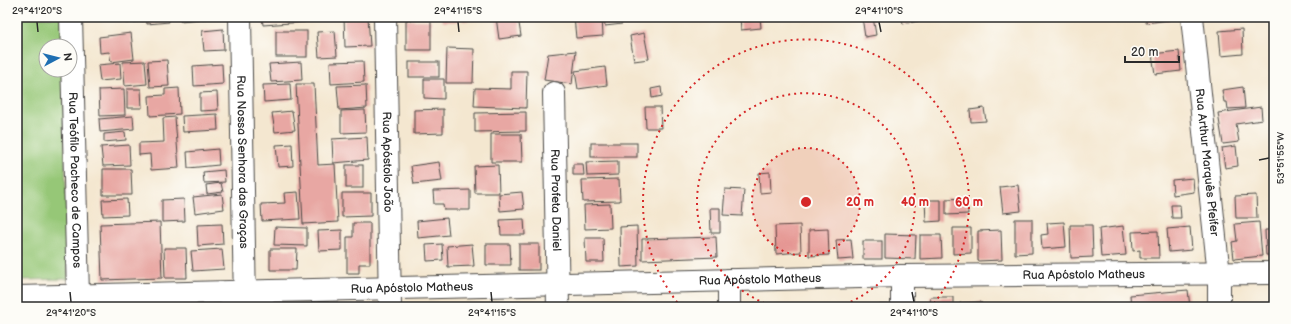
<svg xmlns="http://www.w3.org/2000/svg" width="1291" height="324" font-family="'Balsamiq Sans',sans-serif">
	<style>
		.green { fill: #96c777; stroke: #607951 }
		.building { fill: #e8a7a3 }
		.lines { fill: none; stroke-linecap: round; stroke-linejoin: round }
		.minor-casing { stroke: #494744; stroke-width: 24 }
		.minor { stroke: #fff; stroke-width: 22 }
		.ticks { fill: none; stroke: #2b2b2b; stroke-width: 1.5 }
		.ring { fill: none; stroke: #d62828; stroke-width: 2; stroke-dasharray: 2 4 }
		.labels { text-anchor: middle; stroke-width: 3.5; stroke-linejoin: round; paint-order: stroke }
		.street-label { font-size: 12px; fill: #2b2b2b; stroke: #fdfcf7 }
		.centre { fill: #d62828; stroke: #fdfcf7; stroke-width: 2 }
		.ring-label { font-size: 12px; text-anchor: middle; font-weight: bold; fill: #d62828; stroke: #fdfcf7; stroke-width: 3.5; stroke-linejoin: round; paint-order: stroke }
		.neatline { fill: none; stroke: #2b2b2b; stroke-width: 1.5 }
		.ticks-label { font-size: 10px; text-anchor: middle; fill: #2b2b2b }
	</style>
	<rect width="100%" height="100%" fill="#fdfcf7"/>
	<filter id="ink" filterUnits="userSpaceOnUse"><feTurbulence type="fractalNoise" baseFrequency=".025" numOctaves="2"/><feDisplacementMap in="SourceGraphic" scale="8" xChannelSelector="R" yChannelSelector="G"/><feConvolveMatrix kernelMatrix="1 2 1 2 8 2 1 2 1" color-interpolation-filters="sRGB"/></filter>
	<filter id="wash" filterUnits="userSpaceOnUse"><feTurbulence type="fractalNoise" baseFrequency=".012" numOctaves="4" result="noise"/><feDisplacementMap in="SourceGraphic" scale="16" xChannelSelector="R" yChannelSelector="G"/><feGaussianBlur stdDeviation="0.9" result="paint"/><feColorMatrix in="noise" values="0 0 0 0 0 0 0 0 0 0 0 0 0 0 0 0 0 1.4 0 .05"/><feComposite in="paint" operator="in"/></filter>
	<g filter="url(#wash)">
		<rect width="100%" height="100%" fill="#f4e7d0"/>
		<!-- green -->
		<polygon class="green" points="17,17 62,17 62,46 46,46 46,70 63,70 68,279 17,280"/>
		<g id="blocks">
			<!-- building -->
			<g class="building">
				<polygon points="125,17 142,17 143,21 126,23"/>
				<polygon points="146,17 168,17 169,22 147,24"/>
				<polygon points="180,17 212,17 212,18 180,21"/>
				<polygon points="262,17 305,17 305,22 263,25"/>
				<polygon points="344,17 368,17 370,46 345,47"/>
				<polygon points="442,17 459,17 459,21 443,22"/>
				<polygon points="462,17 487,17 487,18 463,21"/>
				<polygon points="496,17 518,17 521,36 499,39"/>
				<polygon points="574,17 602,17 603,36 576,38"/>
				<polygon points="604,17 621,17 622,24 605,26"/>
				<polygon points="740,17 760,17 761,28 741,30"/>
				<polygon points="862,17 873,17 876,35 865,37"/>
				<polygon points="902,17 917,17 918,21 903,24"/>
				<polygon points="1146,17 1169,17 1169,20 1146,23"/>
				<rect x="406" y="20" width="25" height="30"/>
				<polygon points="223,29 224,50 204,51 202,31"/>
				<polygon points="1242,29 1243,54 1221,56 1219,31"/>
				<rect x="276" y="31" width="31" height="26"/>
				<polygon points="335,31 337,56 319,57 317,32"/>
				<polygon points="131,33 134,59 111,62 109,52 100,53 99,37"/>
				<polygon points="644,33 649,59 634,61 630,36"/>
				<polygon points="447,48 474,49 473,83 446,83"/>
				<polygon points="576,51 572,84 544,80 548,54"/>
				<polygon points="1179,51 1181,71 1155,74 1152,54"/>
				<polygon points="167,60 169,86 150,87 148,61"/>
				<polygon points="145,61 147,84 125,86 123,62"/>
				<polygon points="363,61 364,82 331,84 330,62"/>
				<polygon points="301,62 302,80 271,82 269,64"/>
				<rect x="409" y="62" width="30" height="15"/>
				<polygon points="120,63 121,79 100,81 98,65"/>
				<polygon points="222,64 223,84 194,86 193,66"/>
				<polygon points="605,67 607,85 578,89 575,71"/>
				<polygon points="511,71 527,71 526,108 474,106 475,88 511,89"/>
				<polygon points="424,79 444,79 444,99 424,98"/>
				<polygon points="290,84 291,100 264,102 263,85"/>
				<polygon points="296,84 314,84 318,165 335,164 338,222 303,224"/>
				<polygon points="366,85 367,108 339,110 337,86"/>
				<polygon points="661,87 662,96 652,98 651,89"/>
				<polygon points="1243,87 1245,108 1228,109 1227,102 1224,102 1222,90"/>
				<polygon points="179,88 180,114 150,116 149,96 165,95 165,89"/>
				<polygon points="124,89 125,115 100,116 99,90"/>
				<polygon points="127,89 141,89 142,108 127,108"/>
				<polygon points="217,92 218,110 200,111 200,93"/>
				<polygon points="645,107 660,107 661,128 646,128"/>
				<polygon points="1261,107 1262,120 1236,124 1239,142 1223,144 1218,113"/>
				<polygon points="984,108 986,121 971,122 970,110"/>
				<polygon points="443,109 443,133 414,134 414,110"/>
				<polygon points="365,110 366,132 341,133 341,111"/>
				<polygon points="292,111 295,130 275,132 272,113"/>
				<polygon points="526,112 526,131 475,132 475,113"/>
				<polygon points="217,114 218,130 183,132 182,116"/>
				<polygon points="133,116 134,129 100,132 99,119"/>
				<polygon points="175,117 179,168 151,170 150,154 139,155 139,143 164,142 163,118"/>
				<polygon points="125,132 126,140 104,142 104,134"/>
				<polygon points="491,134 521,134 522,162 491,162"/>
				<polygon points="367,137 368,160 333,163 332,139"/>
				<rect x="591" y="143" width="46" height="14"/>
				<polygon points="292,144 293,166 278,167 276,145"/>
				<polygon points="129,145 130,165 103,166 101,147"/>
				<polygon points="1236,146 1238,166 1225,168 1222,148"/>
				<polygon points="218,149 219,165 188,168 187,152"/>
				<polygon points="618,161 618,175 587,176 586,162"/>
				<polygon points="439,162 442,181 414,184 411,166"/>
				<polygon points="573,164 583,164 584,175 573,175"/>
				<rect x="346" y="165" width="17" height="23"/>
				<polygon points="498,165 499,193 475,193 474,166"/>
				<polygon points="103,169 131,169 132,195 103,195"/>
				<polygon points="224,170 225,182 204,183 203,172"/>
				<polygon points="770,172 771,192 760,193 759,173"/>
				<polygon points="1193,178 1194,192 1173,195 1172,180"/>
				<polygon points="619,179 620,201 583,202 582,180"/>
				<polygon points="221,183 223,192 207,194 206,185"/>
				<polygon points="1018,185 1021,211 1003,213 1000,187"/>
				<polygon points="725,189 744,190 742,216 723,215"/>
				<polygon points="470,190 470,210 444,210 443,204 434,204 433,191"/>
				<polygon points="298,192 300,219 262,221 261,204 285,203 284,193"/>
				<polygon points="522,192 524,209 500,211 499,194"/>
				<polygon points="342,193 371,193 371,216 342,217"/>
				<polygon points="222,194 224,209 195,213 193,197"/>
				<polygon points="1256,195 1257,218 1236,218 1235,196"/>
				<polygon points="967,198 968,214 946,215 946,199"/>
				<polygon points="127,199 128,215 103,216 102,200"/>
				<polygon points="184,199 185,221 162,222 162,200"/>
				<polygon points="925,200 941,200 941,221 926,222"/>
				<polygon points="610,204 611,228 585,229 584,205"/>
				<polygon points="1171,205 1180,205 1181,218 1172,218"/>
				<polygon points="710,208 720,208 720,233 711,233"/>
				<polygon points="447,218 449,235 418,238 417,221"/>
				<polygon points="524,219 525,235 501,235 500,220"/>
				<polygon points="1015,219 1032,219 1032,253 1015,254"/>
				<polygon points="160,222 162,278 102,280 100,224"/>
				<polygon points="1064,222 1066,247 1042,249 1041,235 1048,234 1047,223"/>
				<polygon points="1259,222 1262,256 1234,259 1232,242 1237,241 1235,224"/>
				<polygon points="353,223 370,223 370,264 359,264 359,273 347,273 347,237 353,237"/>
				<polygon points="222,224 223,244 198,246 197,225"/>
				<polygon points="800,225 801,252 776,254 775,226"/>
				<polygon points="1070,225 1092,225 1093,257 1071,258"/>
				<polygon points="637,226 638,266 621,267 620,227"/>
				<polygon points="1123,226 1126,255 1101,257 1099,229"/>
				<polygon points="275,227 307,228 307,246 274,245"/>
				<polygon points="1190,227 1192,250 1169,252 1167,229"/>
				<polygon points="953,228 971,228 971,253 953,254"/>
				<polygon points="828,229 829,255 809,256 809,230"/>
				<polygon points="342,230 342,250 319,251 318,231"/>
				<polygon points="1001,230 1002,260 978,261 978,231"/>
				<polygon points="1265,230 1274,230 1274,255 1266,255"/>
				<polygon points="1158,231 1159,258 1140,258 1140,250 1133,251 1132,232"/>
				<polygon points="885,234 916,235 915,259 885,258"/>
				<polygon points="920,235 941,235 942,258 920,259"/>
				<polygon points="716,237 717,257 642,260 642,239"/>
				<polygon points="585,238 603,238 604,262 586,262"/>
				<polygon points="851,239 853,259 838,260 836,240"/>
				<rect x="863" y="241" width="19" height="18"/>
				<polygon points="442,244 443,260 427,261 426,245"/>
				<polygon points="472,244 474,266 448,267 447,246"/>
				<polygon points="486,244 510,244 511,265 486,265"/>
				<rect x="519" y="244" width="20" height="26"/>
				<polygon points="164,248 186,248 187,278 165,278"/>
				<polygon points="222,249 224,269 193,271 191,251"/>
				<polygon points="270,249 297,249 296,270 270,270"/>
				<polygon points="1188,290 1190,307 1131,307 1130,295"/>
				<polygon points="930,297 953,297 953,307 931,307"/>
				<polygon points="981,302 982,307 960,307 960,303"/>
				<rect x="871" y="305" width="17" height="2"/>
			</g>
		</g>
	</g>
	<g filter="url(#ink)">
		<use href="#blocks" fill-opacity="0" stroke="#494744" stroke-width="1"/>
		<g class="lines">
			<defs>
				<g id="minor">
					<path id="s1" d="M71,17L78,296"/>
					<path id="s2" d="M240,17L245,306"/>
					<path id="s3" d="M385,17L390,307"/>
					<path id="s4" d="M1192,17L1219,275V307"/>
					<path id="s5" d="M554,93L558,307"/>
					<polyline points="902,276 902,307"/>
					<polyline points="729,280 729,307"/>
					<path id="s6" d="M17,297L902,276L1274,273"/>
				</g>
			</defs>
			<!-- minor casing -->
			<use href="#minor" class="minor-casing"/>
			<!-- minor -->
			<use href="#minor" class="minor"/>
		</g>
	</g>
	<!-- ticks -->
	<path class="ticks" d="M37,22L38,32M458,22L459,32M879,22L881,32M1259,160L1269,158M70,292L71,302M491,292L492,302M912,292L914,302"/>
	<!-- distance rings -->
	<circle cx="806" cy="202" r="54" fill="#d62828" fill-opacity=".12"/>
	<g class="ring">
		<circle cx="806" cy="202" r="54"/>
		<path d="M776 307A109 109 0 1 1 836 307"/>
		<path d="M681 307A163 163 0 1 1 931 307"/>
	</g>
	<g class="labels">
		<!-- street labels -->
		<g class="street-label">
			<text dy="4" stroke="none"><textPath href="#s2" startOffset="145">Rua Nossa Senhora das Graças</textPath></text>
			<text dy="4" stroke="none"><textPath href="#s3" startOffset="145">Rua Apóstolo João</textPath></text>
			<text dy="4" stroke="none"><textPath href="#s4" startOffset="146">Rua Arthur Marquês Pfeifer</textPath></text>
			<text dy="4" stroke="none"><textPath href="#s1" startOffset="163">Rua Teófilo Pacheco de Campos</textPath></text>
			<text dy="4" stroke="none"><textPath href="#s5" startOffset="107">Rua Profeta Daniel</textPath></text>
			<text dy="4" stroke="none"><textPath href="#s6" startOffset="1067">Rua Apóstolo Matheus</textPath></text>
			<text dy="4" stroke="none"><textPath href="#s6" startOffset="743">Rua Apóstolo Matheus</textPath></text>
			<text dy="4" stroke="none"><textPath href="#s6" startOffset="395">Rua Apóstolo Matheus</textPath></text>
		</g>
	</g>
	<circle cx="806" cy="202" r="6" class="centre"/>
	<g class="ring-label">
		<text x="860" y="206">20 m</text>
		<text x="915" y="206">40 m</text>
		<text x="969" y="206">60 m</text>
	</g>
	<!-- margin -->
	<rect width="1291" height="324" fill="none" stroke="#fdfcf7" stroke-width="44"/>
	<!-- north arrow -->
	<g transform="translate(58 58) rotate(83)"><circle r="19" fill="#fdfcf7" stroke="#a9a8a5"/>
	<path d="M0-3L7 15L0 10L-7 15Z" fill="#1f6fb2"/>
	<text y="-6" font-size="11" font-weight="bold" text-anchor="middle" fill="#2b2b2b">N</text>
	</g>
	<!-- scale -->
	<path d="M1125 56v6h54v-6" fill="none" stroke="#2b2b2b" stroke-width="2"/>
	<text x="1131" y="56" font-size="12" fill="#2b2b2b" stroke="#fdfcf7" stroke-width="3" paint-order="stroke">20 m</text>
	<rect x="22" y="22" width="1247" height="280" class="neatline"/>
	<g class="ticks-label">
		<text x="37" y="14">29°41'20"S</text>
		<text x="458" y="14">29°41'15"S</text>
		<text x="879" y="14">29°41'10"S</text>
		<text transform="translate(1280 158) rotate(-90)" y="4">53°51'55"W</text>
		<text x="71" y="316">29°41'20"S</text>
		<text x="492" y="316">29°41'15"S</text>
		<text x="914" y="316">29°41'10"S</text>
	</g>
</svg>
